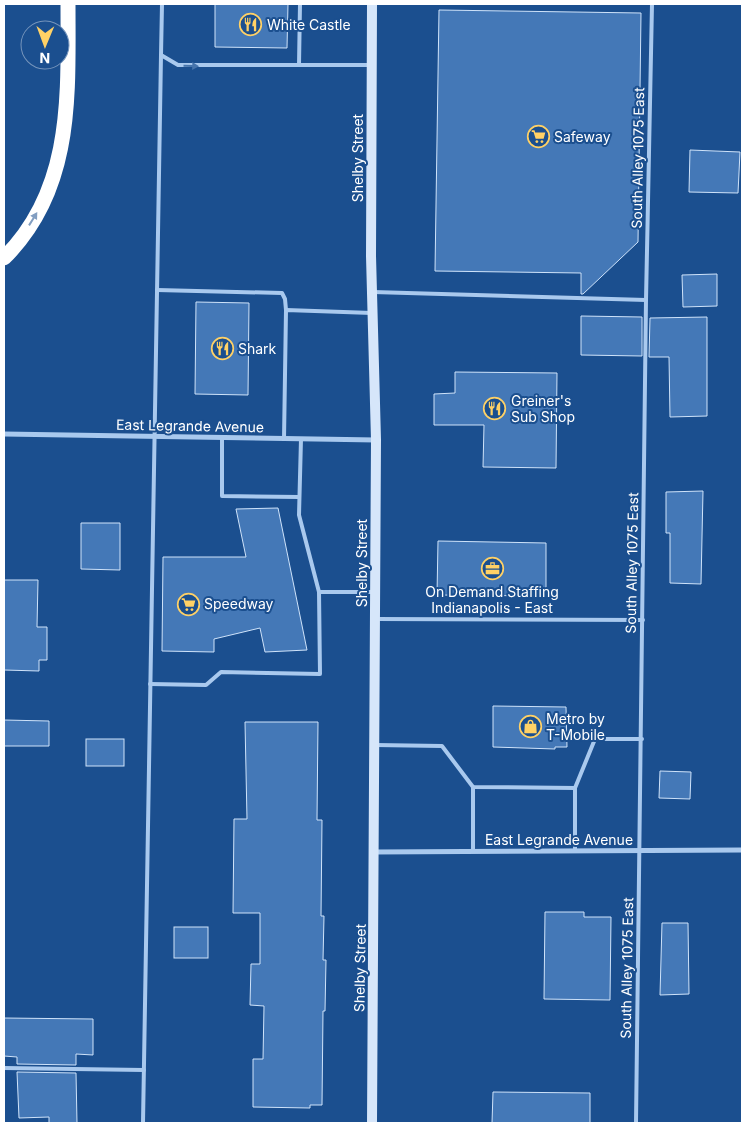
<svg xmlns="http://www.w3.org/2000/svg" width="746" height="1127" font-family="Inter,sans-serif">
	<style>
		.building { fill: #4478b7; stroke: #cfe3fa }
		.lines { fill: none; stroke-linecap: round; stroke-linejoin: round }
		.service { stroke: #a9c9ee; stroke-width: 4 }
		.minor { stroke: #a9c9ee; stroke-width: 5 }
		.secondary { stroke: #d6e6fa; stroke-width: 10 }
		.motorway { stroke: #fff; stroke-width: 15 }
		.oneway { fill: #4674ac }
		.oneway2 { fill: #829ec1 }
		.labels { text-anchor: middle; stroke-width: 4; stroke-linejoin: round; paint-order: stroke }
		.poi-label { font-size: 14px; fill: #fff; stroke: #1b4f8f; text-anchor: start }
		.street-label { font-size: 14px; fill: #fff; stroke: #1b4f8f }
	</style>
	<rect width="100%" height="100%" fill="#1b4f8f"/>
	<!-- building -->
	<g class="building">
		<polygon points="215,4 288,4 287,48 215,47"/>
		<polygon points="439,10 641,13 638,242 583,294 581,294 581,273 435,271"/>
		<polygon points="690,150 740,152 738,193 689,192"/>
		<polygon points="717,274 717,306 683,307 682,275"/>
		<polygon points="196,302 249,303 248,395 195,394"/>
		<polygon points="581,316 642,317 642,356 581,355"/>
		<polygon points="707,317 707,416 670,417 669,357 649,357 650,318"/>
		<polygon points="455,372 557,373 556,468 483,467 484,425 434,425 434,394 455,393"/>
		<polygon points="703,491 701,584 670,583 670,533 666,533 666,492"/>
		<polygon points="278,508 307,650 265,652 260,628 214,639 214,652 162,651 163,557 246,557 236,509"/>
		<polygon points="81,523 120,523 120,570 81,569"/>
		<polygon points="438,541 546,543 546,596 437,595"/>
		<polygon points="4,580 38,580 37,627 47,627 47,660 39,660 39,671 4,670"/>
		<polygon points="493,706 566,707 567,747 555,747 555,749 493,747"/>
		<polygon points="4,720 49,721 49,746 4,746"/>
		<polygon points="245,722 318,722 317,820 322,820 321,916 324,916 323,960 326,960 325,1011 323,1011 322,1105 310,1105 310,1108 253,1107 253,1059 263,1059 264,1006 250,1005 251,964 260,964 260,913 233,913 234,819 247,819"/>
		<rect x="86" y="739" width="38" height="27"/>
		<polygon points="660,771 691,772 690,799 659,798"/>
		<polygon points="545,912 584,912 584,917 611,917 610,1000 544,999"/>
		<polygon points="662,923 688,923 689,994 660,995"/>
		<rect x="174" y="927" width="34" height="31"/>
		<polygon points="4,1018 93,1019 93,1055 76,1054 76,1065 17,1064 17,1057 4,1056"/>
		<polygon points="17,1072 76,1073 77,1123 49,1123 49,1117 19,1118"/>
		<polygon points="493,1092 590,1093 590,1123 492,1123"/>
	</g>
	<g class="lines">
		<!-- service -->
		<g class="service">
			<polyline points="162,4 161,55 178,65 370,65"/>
			<polyline points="299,65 300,4"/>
			<polyline points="157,290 282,293 285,299 286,310"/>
			<polyline points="373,292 646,300"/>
			<polyline points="222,438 222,496 299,497"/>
			<polyline points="284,439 286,310 372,313"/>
			<polyline points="301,439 299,515 319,592 374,592"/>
			<polyline points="376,619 643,620"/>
			<polyline points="150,684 206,685 221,672 320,674 319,592"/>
			<polyline points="375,745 442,746 473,787 575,788 595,739 642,739"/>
			<polyline points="575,788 575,851"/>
			<polyline points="473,851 473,787"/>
			<polyline points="4,1068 144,1070"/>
			<polyline points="143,1123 161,55"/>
			<polyline points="636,1123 646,300 652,4"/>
		</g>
		<!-- minor -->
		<g class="minor">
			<polyline points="4,434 376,440"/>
			<polyline points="375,852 742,850"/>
		</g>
		<!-- secondary -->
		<polyline class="secondary" points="372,4 371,256 376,440 372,1123"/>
		<!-- motorway -->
		<path class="motorway" d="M4,258C74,189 68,94 68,4"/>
	</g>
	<!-- one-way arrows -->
	<defs><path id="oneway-solid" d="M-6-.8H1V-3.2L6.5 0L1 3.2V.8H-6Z" transform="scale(1.25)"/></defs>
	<use class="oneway" href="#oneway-solid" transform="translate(191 66) rotate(2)"/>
	<use class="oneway2" href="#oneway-solid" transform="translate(33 219) rotate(-58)"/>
	<!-- icons -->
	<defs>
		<symbol id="restaurant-ring" viewBox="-11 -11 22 22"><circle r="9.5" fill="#1b4f8f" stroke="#ffd166" stroke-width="1.5"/><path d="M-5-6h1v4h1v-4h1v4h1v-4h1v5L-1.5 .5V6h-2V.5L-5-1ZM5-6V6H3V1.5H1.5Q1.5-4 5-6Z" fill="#ffd166"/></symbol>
		<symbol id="supermarket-ring" viewBox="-11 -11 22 22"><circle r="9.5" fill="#1b4f8f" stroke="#ffd166" stroke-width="1.5"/><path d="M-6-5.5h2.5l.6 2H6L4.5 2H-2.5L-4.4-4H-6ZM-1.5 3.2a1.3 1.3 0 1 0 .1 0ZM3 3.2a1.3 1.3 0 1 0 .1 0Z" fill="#ffd166"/></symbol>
		<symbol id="office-ring" viewBox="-11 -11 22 22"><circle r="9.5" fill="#1b4f8f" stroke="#ffd166" stroke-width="1.5"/><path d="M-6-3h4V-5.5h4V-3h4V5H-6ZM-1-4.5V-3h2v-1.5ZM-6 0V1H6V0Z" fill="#ffd166"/></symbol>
		<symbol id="shop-ring" viewBox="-11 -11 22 22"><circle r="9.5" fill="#1b4f8f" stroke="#ffd166" stroke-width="1.5"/><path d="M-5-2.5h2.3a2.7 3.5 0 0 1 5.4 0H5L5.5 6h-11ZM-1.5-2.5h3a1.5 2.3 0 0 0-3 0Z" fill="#ffd166"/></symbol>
	</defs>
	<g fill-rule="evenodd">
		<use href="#restaurant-ring" x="238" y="12" width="25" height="25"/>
		<use href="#supermarket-ring" x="526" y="124" width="25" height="25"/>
		<use href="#restaurant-ring" x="210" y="336" width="25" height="25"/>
		<use href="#restaurant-ring" x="482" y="396" width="25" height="25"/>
		<use href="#office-ring" x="480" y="556" width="25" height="25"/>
		<use href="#supermarket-ring" x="176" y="592" width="25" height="25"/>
		<use href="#shop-ring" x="518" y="714" width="25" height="25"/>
	</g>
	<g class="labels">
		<!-- poi labels -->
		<g class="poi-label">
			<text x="267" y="30">White Castle</text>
			<text x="554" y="142">Safeway</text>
			<text x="238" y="354">Shark</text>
			<text x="511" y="406">Greiner's<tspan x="511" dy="16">Sub Shop</tspan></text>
			<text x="492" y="597" text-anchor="middle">On Demand Staffing<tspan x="492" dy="16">Indianapolis - East</tspan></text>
			<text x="204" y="609">Speedway</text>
			<text x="546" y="724">Metro by<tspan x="546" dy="16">T-Mobile</tspan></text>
		</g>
		<!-- street labels -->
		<g class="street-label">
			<text transform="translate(358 158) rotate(-90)" y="5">Shelby Street</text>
			<text transform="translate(638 158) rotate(-89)" y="5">South Alley 1075 East</text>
			<text transform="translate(190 426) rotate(1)" y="5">East Legrande Avenue</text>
			<text transform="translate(362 563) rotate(-90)" y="5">Shelby Street</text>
			<text transform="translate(632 563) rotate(-89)" y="5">South Alley 1075 East</text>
			<text x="559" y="845">East Legrande Avenue</text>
			<text transform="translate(360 968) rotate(-89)" y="5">Shelby Street</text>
			<text transform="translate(627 968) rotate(-89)" y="5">South Alley 1075 East</text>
		</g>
	</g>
	<!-- border -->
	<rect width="746" height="1127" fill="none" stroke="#ffffff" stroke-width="10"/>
	<!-- north arrow -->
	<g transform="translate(45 45) rotate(181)"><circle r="24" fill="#1b4f8f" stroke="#7695bc"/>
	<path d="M0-4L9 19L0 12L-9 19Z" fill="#ffd166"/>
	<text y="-8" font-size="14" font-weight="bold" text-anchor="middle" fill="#ffffff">N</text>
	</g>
</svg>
